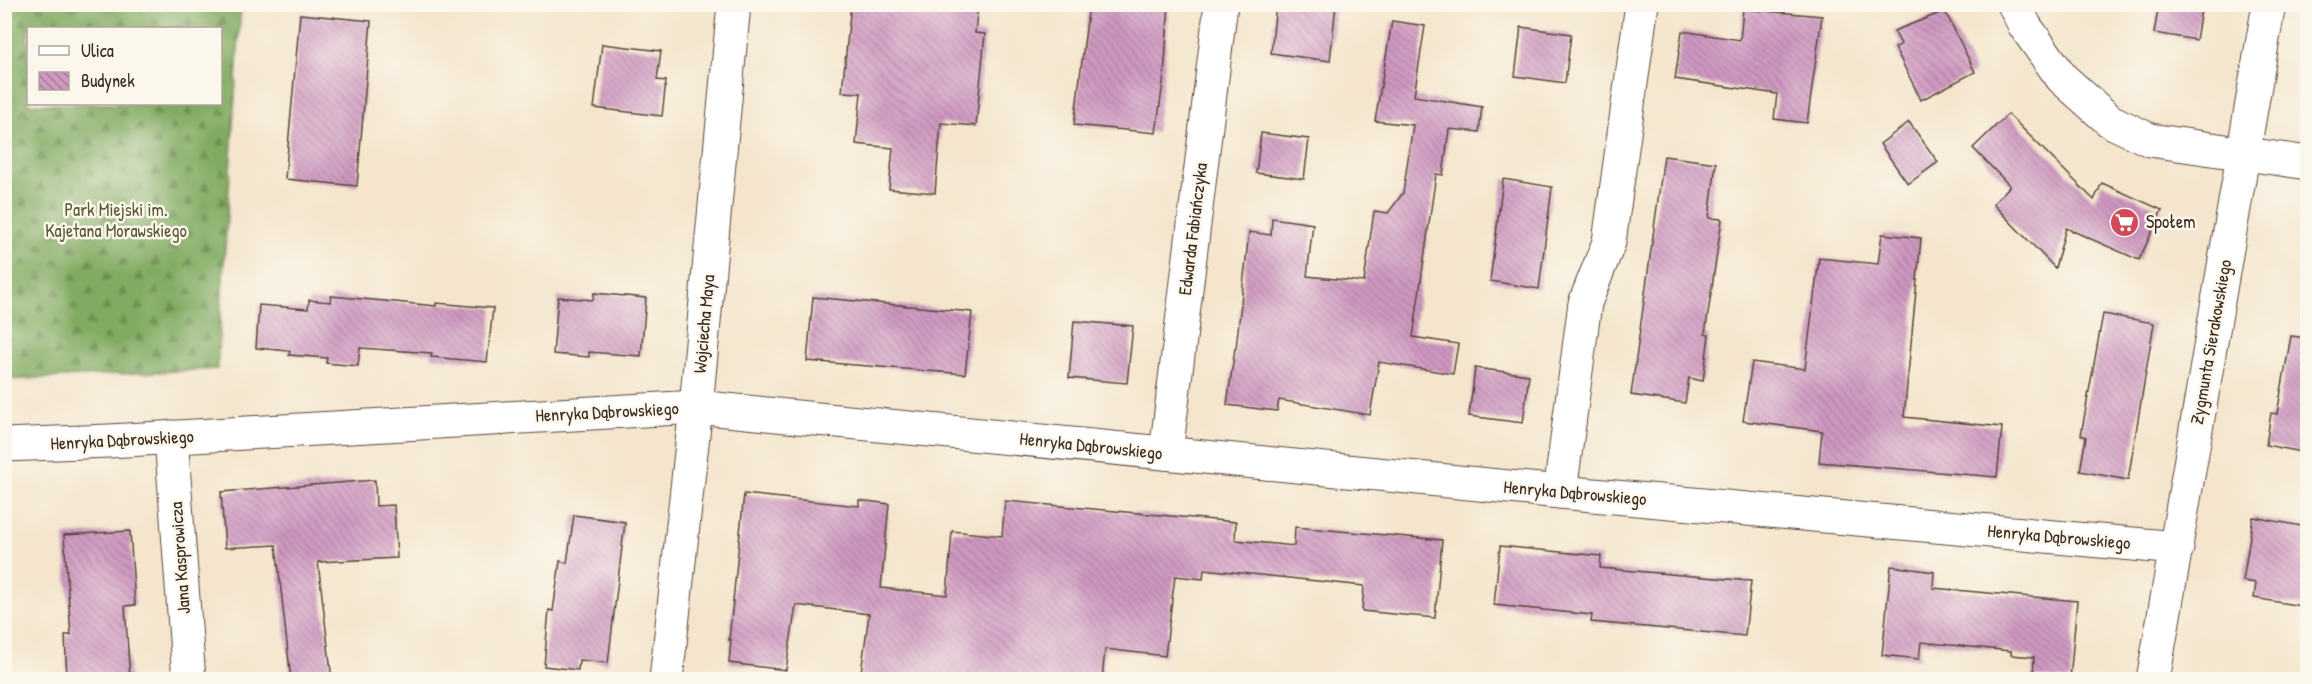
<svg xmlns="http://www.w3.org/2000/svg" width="2312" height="684" font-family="'Patrick Hand',sans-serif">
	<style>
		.forest { fill: url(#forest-firs); stroke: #5e6a40; stroke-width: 1.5; fill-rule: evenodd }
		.building { fill: url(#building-back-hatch) }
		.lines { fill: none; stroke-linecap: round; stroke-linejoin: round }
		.minor-casing { stroke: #574638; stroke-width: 35 }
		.minor { stroke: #fff; stroke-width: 33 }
		.labels { text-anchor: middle; stroke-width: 5; stroke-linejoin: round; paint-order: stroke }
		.park-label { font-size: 18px; fill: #5a5936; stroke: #fbf7ec }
		.poi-label { font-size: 18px; fill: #3b2a1e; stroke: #fbf7ec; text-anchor: start }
		.street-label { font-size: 18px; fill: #3b2a1e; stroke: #fbf7ec }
	</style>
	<defs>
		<pattern id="forest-firs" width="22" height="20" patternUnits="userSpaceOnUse" patternTransform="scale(1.5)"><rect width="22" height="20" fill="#81ab62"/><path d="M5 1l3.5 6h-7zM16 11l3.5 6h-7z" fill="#6b8b50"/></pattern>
		<pattern id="building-back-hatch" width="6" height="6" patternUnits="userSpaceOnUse" patternTransform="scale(1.5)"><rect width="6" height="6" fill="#cf98c1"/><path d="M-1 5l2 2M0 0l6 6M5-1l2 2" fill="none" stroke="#a97c9c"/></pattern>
	</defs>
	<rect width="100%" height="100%" fill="#fbf7ec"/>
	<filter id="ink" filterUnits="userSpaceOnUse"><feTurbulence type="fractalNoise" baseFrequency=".0167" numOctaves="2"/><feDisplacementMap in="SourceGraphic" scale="12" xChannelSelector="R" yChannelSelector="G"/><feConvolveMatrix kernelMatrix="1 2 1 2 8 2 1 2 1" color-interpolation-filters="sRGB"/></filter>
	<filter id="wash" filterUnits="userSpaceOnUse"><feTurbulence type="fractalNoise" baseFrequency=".008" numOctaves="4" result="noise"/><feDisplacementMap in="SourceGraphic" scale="24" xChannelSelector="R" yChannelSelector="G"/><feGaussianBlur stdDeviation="1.35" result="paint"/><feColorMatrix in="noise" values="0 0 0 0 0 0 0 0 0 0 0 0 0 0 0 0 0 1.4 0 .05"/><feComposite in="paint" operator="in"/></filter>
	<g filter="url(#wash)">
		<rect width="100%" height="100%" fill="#f4e5cc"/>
		<!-- forest -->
		<path class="forest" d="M5,4L241,5L217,369L5,380ZM28,28H220V104H28Z"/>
		<g id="blocks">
			<!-- building -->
			<g class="building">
				<polygon points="851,4 978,4 975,33 985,34 976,126 941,123 935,193 889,189 893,148 856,144 861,93 842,92"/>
				<polygon points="1089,4 1169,4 1164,75 1156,133 1074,125"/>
				<polygon points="1276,4 1336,4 1330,61 1271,53"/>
				<polygon points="2159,4 2202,4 2196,40 2154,33"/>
				<polygon points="1743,9 1822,16 1807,123 1774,119 1777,94 1675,79 1682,31 1740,40"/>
				<polygon points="1945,11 1975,72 1921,100 1895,48 1901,44 1894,31"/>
				<polygon points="300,14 371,21 357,186 285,179"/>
				<polygon points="1392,21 1425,26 1414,96 1482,107 1479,132 1449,129 1443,175 1436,174 1413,337 1458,344 1453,374 1379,362 1370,415 1279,400 1277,411 1227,405 1235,348 1236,348 1249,232 1271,235 1272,218 1313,224 1307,276 1364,282 1374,211 1388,213 1403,193 1413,125 1375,121"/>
				<polygon points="1521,27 1571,34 1565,83 1515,76"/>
				<polygon points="602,44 661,51 657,80 666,81 662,116 594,108"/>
				<polygon points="2008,114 2094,200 2102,183 2162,210 2139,260 2066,228 2055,268 1993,204 2010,186 1973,148"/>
				<polygon points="1909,122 1938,162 1908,184 1880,144"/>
				<polygon points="1261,133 1309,139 1304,179 1256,173"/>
				<polygon points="1664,156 1716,163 1709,218 1722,219 1705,334 1709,335 1703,381 1689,378 1685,403 1631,395"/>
				<polygon points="1503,179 1552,187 1539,289 1490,281"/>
				<polygon points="1882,234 1921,238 1904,417 2002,427 1997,477 1819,462 1822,431 1743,421 1752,362 1805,369 1819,258 1878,264"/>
				<polygon points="594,293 646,298 641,356 589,352 589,357 553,354 558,297 593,300"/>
				<polygon points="331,296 416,304 436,306 436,303 493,308 487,362 431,357 432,353 360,348 358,366 326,363 327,358 289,355 290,351 256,348 259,305 308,309 309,300 330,302"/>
				<polygon points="813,297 972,312 965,374 807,361"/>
				<polygon points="2103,314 2154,323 2128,480 2080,471 2086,437 2081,435"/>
				<polygon points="1074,321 1133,326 1127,383 1069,378"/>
				<polygon points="2291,336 2307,338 2307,453 2266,445 2271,413 2277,414"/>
				<polygon points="1475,368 1529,375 1523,423 1469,416"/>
				<polygon points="375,480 376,506 394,505 397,558 318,562 332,680 291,680 276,545 225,548 221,492"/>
				<polygon points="744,494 859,506 859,500 889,504 881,588 947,595 952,531 1002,536 1005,501 1236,522 1235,540 1294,546 1295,527 1442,540 1435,618 1362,611 1364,586 1204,569 1203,579 1175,576 1165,656 1105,649 1102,680 1021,680 976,674 975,680 860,680 869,614 796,605 786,670 729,663 731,639 729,640"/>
				<polygon points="574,515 625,522 608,663 579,660 578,670 544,666 549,610 553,611 560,561 567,563"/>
				<polygon points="2253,517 2307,527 2307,607 2254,598 2256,583 2243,581"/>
				<polygon points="130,531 135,605 125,606 130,680 67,680 65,635 71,635 64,535"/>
				<polygon points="1500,546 1601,556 1600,568 1751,581 1745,636 1591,622 1592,615 1494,605"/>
				<polygon points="1891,566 1934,572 1933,588 2077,601 2070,680 2033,677 2034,657 2011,655 2011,651 1921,642 1919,659 1882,655"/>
			</g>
		</g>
	</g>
	<g filter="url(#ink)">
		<use href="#blocks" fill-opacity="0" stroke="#574638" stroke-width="1.5"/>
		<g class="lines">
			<defs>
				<g id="minor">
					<polyline points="2014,4 2025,26 2062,78 2110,121 2150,140 2308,163"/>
					<polyline points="171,437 189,680"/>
					<polyline points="4,445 109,441 696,407 1560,492 2177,548"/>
					<polyline points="1166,453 1221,4"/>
					<polyline points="1560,492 1585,303 1609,242 1642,4"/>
					<polyline points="666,680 696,407 734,4"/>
					<polyline points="2153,680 2269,4"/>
				</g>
			</defs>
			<!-- minor casing -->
			<use href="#minor" class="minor-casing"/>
			<!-- minor -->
			<use href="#minor" class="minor"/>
		</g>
	</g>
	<!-- icons -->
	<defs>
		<symbol id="supermarket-disc" viewBox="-11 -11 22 22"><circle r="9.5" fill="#d1495b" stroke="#fbf7ec"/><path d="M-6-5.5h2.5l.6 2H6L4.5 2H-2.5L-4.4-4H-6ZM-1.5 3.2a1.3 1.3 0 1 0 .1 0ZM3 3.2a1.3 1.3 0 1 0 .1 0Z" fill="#fff"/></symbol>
	</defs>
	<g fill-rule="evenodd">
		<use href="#supermarket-disc" x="2108" y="206" width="33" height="33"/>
	</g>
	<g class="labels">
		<!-- park labels -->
		<g class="park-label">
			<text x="116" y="216">Park Miejski im.<tspan x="116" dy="21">Kajetana Morawskiego</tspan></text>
		</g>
		<!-- poi labels -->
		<g class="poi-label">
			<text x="2146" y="228">Społem</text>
		</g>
		<!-- street labels -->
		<g class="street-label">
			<text transform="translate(1193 229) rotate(-83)" y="6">Edwarda Fabiańczyka</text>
			<text transform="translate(704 324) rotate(-85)" y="6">Wojciecha Maya</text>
			<text transform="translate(2211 342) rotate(-80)" y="6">Zygmunta Sierakowskiego</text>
			<text transform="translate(607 412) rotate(-3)" y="6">Henryka Dąbrowskiego</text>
			<text transform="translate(122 440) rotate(-3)" y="6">Henryka Dąbrowskiego</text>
			<text transform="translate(1091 446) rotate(6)" y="6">Henryka Dąbrowskiego</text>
			<text transform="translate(1575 493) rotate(5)" y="6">Henryka Dąbrowskiego</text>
			<text transform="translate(2059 537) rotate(5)" y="6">Henryka Dąbrowskiego</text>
			<text transform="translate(180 558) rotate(-94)" y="6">Jana Kasprowicza</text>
		</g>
	</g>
	<!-- margin -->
	<rect width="2312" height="684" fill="none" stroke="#fbf7ec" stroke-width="24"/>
	<!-- legend -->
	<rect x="27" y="27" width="195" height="78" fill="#fbf7ec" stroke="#aea59a" stroke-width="1.5"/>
	<rect x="39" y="46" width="30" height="9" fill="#ffffff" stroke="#aea59a" stroke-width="1.5"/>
	<text x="81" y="57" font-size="18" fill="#3b2a1e">Ulica</text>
	<rect x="39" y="72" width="30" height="18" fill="url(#building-back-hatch)" stroke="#aea59a" stroke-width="1.5"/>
	<text x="81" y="87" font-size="18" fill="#3b2a1e">Budynek</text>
</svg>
